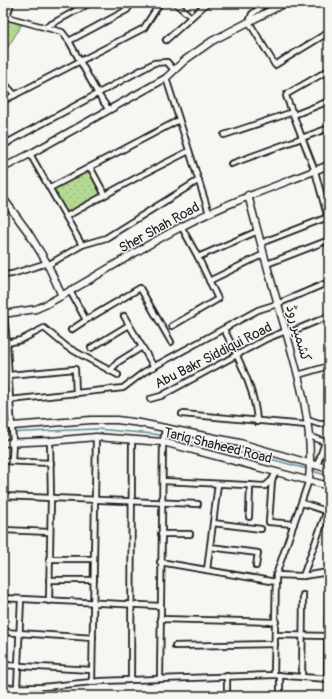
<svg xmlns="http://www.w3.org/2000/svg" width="332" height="699" font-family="Pangolin,'Playpen Sans Arabic',sans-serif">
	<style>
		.grass { fill: url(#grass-dots); stroke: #697b58 }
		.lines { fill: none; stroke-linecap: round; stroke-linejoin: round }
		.stream { stroke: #618f9b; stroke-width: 1.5 }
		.street-casing { stroke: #1c1c1c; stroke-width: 8 }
		.secondary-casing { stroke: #1c1c1c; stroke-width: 9 }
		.street { stroke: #f6f6f2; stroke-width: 4.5 }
		.secondary { stroke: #f6f6f2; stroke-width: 6 }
		.labels { text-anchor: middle; stroke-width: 3; stroke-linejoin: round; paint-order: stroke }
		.street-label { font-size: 14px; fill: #1c1c1c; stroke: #f6f6f2 }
	</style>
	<defs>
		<pattern id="grass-dots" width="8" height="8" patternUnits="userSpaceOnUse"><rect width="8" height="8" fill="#b6da94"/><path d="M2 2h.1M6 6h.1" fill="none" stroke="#9cba7f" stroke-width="1.8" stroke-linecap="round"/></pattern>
	</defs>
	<rect width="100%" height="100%" fill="#f6f6f2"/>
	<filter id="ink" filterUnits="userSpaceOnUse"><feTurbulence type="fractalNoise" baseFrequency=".025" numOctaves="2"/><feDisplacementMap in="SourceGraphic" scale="8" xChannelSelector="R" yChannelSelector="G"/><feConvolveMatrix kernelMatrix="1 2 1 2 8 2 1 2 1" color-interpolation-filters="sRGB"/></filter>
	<g filter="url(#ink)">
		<!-- grass -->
		<g class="grass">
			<polygon points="3,16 24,21 3,55"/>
			<polygon points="90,167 105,195 67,216 50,188"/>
		</g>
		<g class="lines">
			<!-- stream -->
			<g class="stream">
				<polyline points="3,433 96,429 154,434 274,460 307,469"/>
				<polyline points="312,471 329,476"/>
			</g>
			<defs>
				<g id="street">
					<polyline points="70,3 80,9"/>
					<polyline points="175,3 191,17"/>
					<polyline points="254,3 259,9"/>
					<polyline points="266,3 252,14 249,22 275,65 329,32"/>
					<polyline points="3,16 62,32 69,41 98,94 109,110"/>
					<polyline points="7,17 11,3"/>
					<polyline points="46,27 90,3"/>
					<polyline points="166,40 207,3"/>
					<polyline points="69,41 127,10 132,3"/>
					<polyline points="329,70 287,94 286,96 315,171 329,223"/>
					<polyline points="166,78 209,213"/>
					<polyline points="3,82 15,95"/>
					<polyline points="3,101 144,28 160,3"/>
					<polyline points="294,115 329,101"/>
					<polyline points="3,134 8,143"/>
					<polyline points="224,135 293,112"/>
					<polyline points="3,145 154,63 167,62 174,70"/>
					<polyline points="30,154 82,245"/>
					<polyline points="231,164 329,128"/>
					<polyline points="90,167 105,195"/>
					<polyline points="50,188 179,120"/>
					<polyline points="67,216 136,178 189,151"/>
					<polyline points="181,226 198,257 258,231"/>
					<polyline points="261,243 328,217"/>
					<polyline points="267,264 329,240"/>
					<polyline points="48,265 82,245 106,238 199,180"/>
					<polyline points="3,275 12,274 47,263"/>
					<polyline points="209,281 264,254"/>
					<polyline points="70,291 86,320 71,330"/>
					<polyline points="4,314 7,343 21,340 44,328 67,347 118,375"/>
					<polyline points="124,316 154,367"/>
					<polyline points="86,320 140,288 171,342"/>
					<polyline points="172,326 218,299 198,257"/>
					<path d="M224,329C237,356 256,391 257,422"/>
					<polyline points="286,334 329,316"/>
					<polyline points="91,348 129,325"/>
					<polyline points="110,371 118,362 142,347"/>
					<polyline points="9,375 75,369 76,394"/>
					<polyline points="298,375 329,366"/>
					<polyline points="150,399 161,396 266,339 286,331"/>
					<polyline points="3,400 10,400 7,343"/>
					<polyline points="182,414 307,425"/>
					<polyline points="307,420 319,424 329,424"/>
					<polyline points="309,436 325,442 317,466"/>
					<polyline points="3,461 51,463"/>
					<polyline points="12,461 13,442 10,400 123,388 144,372 258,310 277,304 329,282"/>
					<polyline points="272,480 269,522 294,524"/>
					<polyline points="163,481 265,486 272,480 276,472"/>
					<polyline points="3,496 198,504"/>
					<polyline points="302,503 329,512"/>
					<polyline points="249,517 250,485"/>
					<polyline points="213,523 261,529"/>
					<polyline points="3,530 50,532"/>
					<polyline points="161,534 190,534"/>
					<polyline points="210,547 258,553 256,566"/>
					<polyline points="49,559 94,559"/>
					<polyline points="160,562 276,582"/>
					<polyline points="207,570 218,484"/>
					<polyline points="276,575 303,576 329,572"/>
					<polyline points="303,576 329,505"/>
					<polyline points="49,580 94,580"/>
					<polyline points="3,598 160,606"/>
					<polyline points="49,601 51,498 50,441"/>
					<polyline points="160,619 276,622"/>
					<polyline points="3,632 93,638"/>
					<polyline points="275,635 329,636"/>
					<polyline points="175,646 275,644"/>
					<polyline points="3,665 92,670"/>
					<polyline points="274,675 329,679"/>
					<polyline points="302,677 303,595"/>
					<polyline points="160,679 163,442 165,428"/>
					<polyline points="327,679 328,589"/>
					<polyline points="131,680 132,440"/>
					<polyline points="92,682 96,437"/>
					<polyline points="17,687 21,599"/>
					<polyline points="3,688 43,687 101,681 274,675 276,575 309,480"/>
					<polyline points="227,696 227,676"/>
					<polyline points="280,696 280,675"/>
				</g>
				<g id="secondary">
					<polyline points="3,168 30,154 166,78 185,60 212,41 285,3"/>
					<path d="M248,195C258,232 267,268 278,304C294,361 315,420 309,480"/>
					<polyline points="3,198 28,232 47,263 62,296"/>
					<path d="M3,314L36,309L45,305C92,280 136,250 183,226C230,201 280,185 329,165"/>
					<polyline points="3,426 12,426 91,420 117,420 140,423 240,443 329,469"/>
					<polyline points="3,443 50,441 96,437 163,442 329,486"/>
				</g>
			</defs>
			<!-- street casing -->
			<use href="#street" class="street-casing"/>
			<!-- secondary casing -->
			<use href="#secondary" class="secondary-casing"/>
			<!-- street -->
			<use href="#street" class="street"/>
			<!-- secondary -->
			<use href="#secondary" class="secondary"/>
		</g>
	</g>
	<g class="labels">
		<!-- street labels -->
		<g class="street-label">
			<text transform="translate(159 227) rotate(-29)" y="5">Sher Shah Road</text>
			<text transform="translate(299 333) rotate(74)" y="5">کشمیر روڈ</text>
			<text transform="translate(213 355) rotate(-27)" y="5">Abu Bakr Siddiqui Road</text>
			<text transform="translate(218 445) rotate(14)" y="5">Tariq Shaheed Road</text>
		</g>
	</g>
	<!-- margin -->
	<rect width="332" height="699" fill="none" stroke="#f6f6f2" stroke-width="16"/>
	<rect x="8" y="8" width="316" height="683" fill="none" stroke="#1c1c1c" stroke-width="1.5" filter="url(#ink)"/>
</svg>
